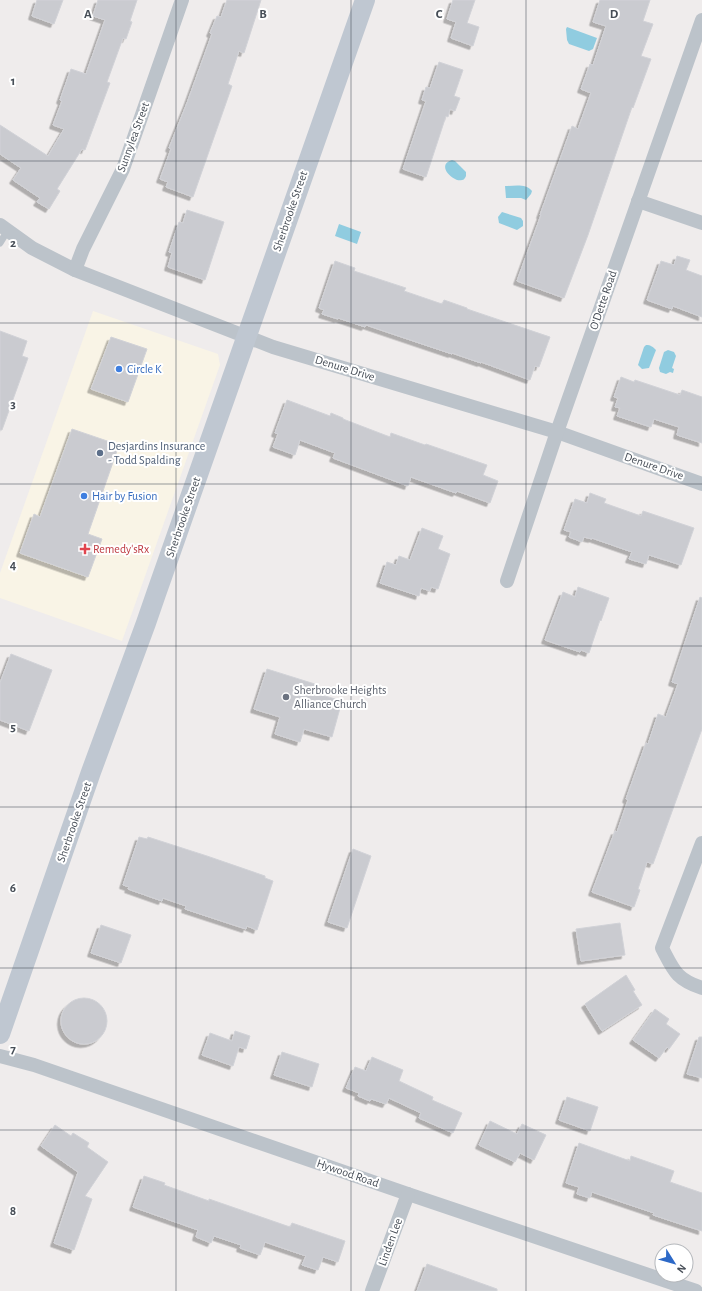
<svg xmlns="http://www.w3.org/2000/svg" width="702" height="1291" font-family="'Alegreya Sans',sans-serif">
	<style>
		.commercial { fill: #f9f4e6 }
		.water { fill: #90cce0 }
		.building { fill: #cacbd0; stroke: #d1d2d7; filter: url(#shadow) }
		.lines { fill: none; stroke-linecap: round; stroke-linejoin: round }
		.lane { stroke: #bcc3ca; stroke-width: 7 }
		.street { stroke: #bcc3ca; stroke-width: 14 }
		.secondary { stroke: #bfc7d1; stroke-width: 20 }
		.grid { fill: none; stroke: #474e57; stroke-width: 1; stroke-opacity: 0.55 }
		.shop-dot { fill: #3f7fe0; stroke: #fff; stroke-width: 1.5 }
		.service-dot { fill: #5c6f8a; stroke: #fff; stroke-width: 1.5 }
		.health-dot { fill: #e0444e; stroke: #fff; stroke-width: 1.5 }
		.worship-dot { fill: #6b7280; stroke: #fff; stroke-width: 1.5 }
		.labels { text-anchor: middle; stroke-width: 4; stroke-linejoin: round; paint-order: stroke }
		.street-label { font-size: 12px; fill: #474e57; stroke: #fff }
		.shop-label { font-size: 12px; fill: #366cbe; stroke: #fff; text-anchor: start }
		.service-label { font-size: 12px; fill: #4e5e75; stroke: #fff; text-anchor: start }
		.health-label { font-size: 12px; fill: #be3a42; stroke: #fff; text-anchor: start }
		.worship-label { font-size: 12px; fill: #5b616d; stroke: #fff; text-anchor: start }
		.grid-label { font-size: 13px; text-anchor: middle; font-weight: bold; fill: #474e57; stroke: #fff; stroke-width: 4; stroke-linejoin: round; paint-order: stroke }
	</style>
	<defs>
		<filter id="shadow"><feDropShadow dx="-3.5" dy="3.5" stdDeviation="0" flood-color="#0004"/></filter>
	</defs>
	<rect width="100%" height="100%" fill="#efecec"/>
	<!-- commercial -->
	<polygon class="commercial" points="93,311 218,354 220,365 122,641 0,598 0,573"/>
	<!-- water -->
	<g class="water">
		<polygon points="567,27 597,38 593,49 589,51 569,44 567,40 566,29"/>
		<path d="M452,160L455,161L466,172V176C465,178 464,180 462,180C454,183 435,165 452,160Z"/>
		<path d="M505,186C514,186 526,183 532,191L531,194L526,200L521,198H506Z"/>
		<polygon points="502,212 521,218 523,221 523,226 517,230 499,223 498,217"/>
		<polygon points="339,224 361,232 357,244 335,236"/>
		<path d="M646,345C651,345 653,347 656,350L649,368L642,369L638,365L644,347Z"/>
		<polygon points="668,350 674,352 676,356 672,368 674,369 673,373 670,372 666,374 660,372 659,368 664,352"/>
	</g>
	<!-- building -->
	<g class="building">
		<polygon points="37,0 63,0 54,24 32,16"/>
		<polygon points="98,0 137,0 130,21 132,22 126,39 123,38 107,82 110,83 85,150 82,149 57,189 60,191 49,209 37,202 40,198 13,180 21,168 0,154 0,125 48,156 64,129 53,125 62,101 60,100 71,69 86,74 105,20 93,16"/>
		<polygon points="227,0 261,0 244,53 239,51 228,84 232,86 193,197 166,187 168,182 160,179 171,149 169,148 187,103 212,34 210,33 217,16 221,17"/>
		<polygon points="453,0 475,0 467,23 479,27 473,46 451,38 456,22 447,19"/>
		<polygon points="600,0 650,0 643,21 653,24 641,56 651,59 633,108 632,107 588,235 564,298 517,281 541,215 540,215 572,126 578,129 591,93 581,89 590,64 593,65 606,26 593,22"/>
		<polygon points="439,62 463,70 454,96 460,98 455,111 450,109 448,117 446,116 426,177 403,169 426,101 422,100 426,87 430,88"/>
		<polygon points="187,210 224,222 205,280 168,267 172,253 169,252 179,222 183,223"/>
		<polygon points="677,256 690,260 686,270 702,276 702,317 673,306 672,309 647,300 661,261 674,265"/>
		<polygon points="335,261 355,268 354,271 406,288 404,291 442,304 444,300 467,308 467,309 550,337 539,367 535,366 530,380 481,362 481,363 452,353 452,354 366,325 365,327 338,318 338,319 322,314 324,310 319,308"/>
		<polygon points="0,331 27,341 22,356 28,358 2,430 0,430"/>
		<polygon points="111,337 147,349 128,402 91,389"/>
		<polygon points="621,377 634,382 635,380 680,395 682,390 702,397 702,443 677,435 679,427 654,419 651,427 617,416 620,408 615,407 618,398 614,397"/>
		<polygon points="287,400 330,416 331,413 343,418 343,419 390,437 391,433 425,445 426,444 487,465 483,475 498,481 490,503 457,491 456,493 411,477 408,486 333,458 335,453 300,440 295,455 273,447 278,434 275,433"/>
		<polygon points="72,429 119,445 88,534 102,539 88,577 20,553 34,514 40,517"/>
		<polygon points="590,493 606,499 604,503 641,516 643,511 694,528 681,565 649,555 646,564 629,559 632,552 592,538 592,539 584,537 582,542 569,537 571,532 564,530 575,499 587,503"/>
		<polygon points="422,528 443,536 438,549 450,554 438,589 431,587 430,591 421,588 419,596 380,583 387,562 396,565 399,556 410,560"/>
		<polygon points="578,587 609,598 601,621 600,620 589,653 581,650 580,652 545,640 563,592 575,597"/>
		<polygon points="700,597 702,598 702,729 653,864 647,862 638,889 640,890 634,907 592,892 615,831 617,832 628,800 626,799 646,743 648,744 658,714 666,717 678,684 672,682"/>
		<polygon points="11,654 52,670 29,731 0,720 0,683"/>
		<polygon points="267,669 318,685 315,693 342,701 332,737 304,729 300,742 275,734 280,717 254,709"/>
		<polygon points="139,837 147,839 148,837 207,856 265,876 265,878 273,881 257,930 247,926 246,929 185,909 186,906 163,898 162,901 128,889 129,887 123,885"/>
		<polygon points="353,849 371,856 347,928 328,922"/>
		<polygon points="620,923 625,955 581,961 576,929"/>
		<polygon points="101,925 131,935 121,963 91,953"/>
		<polygon points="626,975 635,990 633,991 642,1005 602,1031 585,1004"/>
		<circle cx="84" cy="1021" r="23"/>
		<polygon points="655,1009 669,1019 666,1024 680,1034 669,1049 667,1047 659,1058 633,1040"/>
		<polygon points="235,1031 250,1036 246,1049 239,1047 233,1066 202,1055 210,1033 232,1041"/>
		<polygon points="699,1037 702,1037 702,1078 687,1074"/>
		<polygon points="282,1052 319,1064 312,1087 274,1075"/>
		<polygon points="372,1057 403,1070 399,1081 433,1097 432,1100 462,1113 453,1133 419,1118 421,1113 389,1098 386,1104 371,1099 370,1101 358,1096 359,1093 346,1088 355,1067 366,1071"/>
		<polygon points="567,1097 598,1107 590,1131 559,1120"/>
		<polygon points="490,1121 517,1134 522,1124 546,1135 534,1160 520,1153 515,1162 479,1145"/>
		<polygon points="55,1125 71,1136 73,1133 89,1143 87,1147 108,1162 85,1196 92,1199 74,1250 54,1243 78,1172 41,1146"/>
		<polygon points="579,1143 630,1161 631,1156 674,1171 670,1182 702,1193 702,1231 653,1215 654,1213 592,1192 590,1198 577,1194 579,1187 566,1183"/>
		<polygon points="144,1176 165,1183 164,1185 209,1201 209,1199 290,1227 292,1223 345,1241 338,1262 323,1257 318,1270 302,1265 306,1256 265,1242 260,1255 240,1248 241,1245 214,1236 211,1243 196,1237 198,1230 133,1207"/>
		<polygon points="427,1264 497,1289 497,1291 417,1291"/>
	</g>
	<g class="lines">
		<!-- lane -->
		<polyline class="lane" points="0,243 8,230"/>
		<!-- street -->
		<g class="street">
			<polyline points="638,201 702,223"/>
			<polyline points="0,225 32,248 75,270 273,347 557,432 702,484"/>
			<polyline points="75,270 83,249 123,169 182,0"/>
			<polyline points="507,581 557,432 702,20"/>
			<path d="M702,843L662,948C674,971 676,979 702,988"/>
			<polyline points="0,1056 34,1065 408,1194 696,1291"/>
			<polyline points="372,1291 408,1194"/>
		</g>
		<!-- secondary -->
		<polyline class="secondary" points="0,1034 91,772 146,623 156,594 365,0"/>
	</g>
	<!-- grid -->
	<path class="grid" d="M176,0V1291M351,0V1291M526,0V1291M0,161H702M0,323H702M0,484H702M0,646H702M0,807H702M0,968H702M0,1130H702"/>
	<!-- markers -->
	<g class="shop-dot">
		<circle cx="119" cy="369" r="4"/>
		<circle cx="84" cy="496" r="4"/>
	</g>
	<circle class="service-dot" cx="100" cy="453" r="4"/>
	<path class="health-dot" d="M83 543h4v4h4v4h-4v4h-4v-4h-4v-4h4z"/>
	<circle class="worship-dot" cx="286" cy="697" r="4"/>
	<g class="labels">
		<!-- street labels -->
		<g class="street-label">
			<text transform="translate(133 137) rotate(-70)" y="4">Sunnylea Street</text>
			<text transform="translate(290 211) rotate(-71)" y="4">Sherbrooke Street</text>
			<text transform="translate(603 300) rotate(-71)" y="4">O'Dette Road</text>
			<text transform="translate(345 368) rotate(17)" y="4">Denure Drive</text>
			<text transform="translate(654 466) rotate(19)" y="4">Denure Drive</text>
			<text transform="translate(183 517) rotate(-71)" y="4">Sherbrooke Street</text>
			<text transform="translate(74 822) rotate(-71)" y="4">Sherbrooke Street</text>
			<text transform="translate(348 1173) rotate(19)" y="4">Hywood Road</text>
			<text transform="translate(390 1242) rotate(-70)" y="4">Linden Lee</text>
		</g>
		<!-- shop labels -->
		<g class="shop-label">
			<text x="127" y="373">Circle K</text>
			<text x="92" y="500">Hair by Fusion</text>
		</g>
		<!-- service labels -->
		<g class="service-label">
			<text x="108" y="450">Desjardins Insurance<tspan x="108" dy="14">- Todd Spalding</tspan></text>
		</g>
		<!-- health labels -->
		<g class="health-label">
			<text x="93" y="553">Remedy'sRx</text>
		</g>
		<!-- worship labels -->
		<g class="worship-label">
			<text x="294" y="694">Sherbrooke Heights<tspan x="294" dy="14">Alliance Church</tspan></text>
		</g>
	</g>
	<g class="grid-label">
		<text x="88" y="18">A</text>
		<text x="263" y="18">B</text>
		<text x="439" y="18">C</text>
		<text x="614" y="18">D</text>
		<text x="13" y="85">1</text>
		<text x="13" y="247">2</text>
		<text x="13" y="408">3</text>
		<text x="13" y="569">4</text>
		<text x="13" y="731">5</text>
		<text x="13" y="892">6</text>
		<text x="13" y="1053">7</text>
		<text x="13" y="1215">8</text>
	</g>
	<!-- north arrow -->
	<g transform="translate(674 1263) rotate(127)"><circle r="19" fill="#ffffff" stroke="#b5b8bc"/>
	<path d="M0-3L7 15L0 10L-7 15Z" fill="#2d69c7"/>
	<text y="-6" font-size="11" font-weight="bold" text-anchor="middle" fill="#474e57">N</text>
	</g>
</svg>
